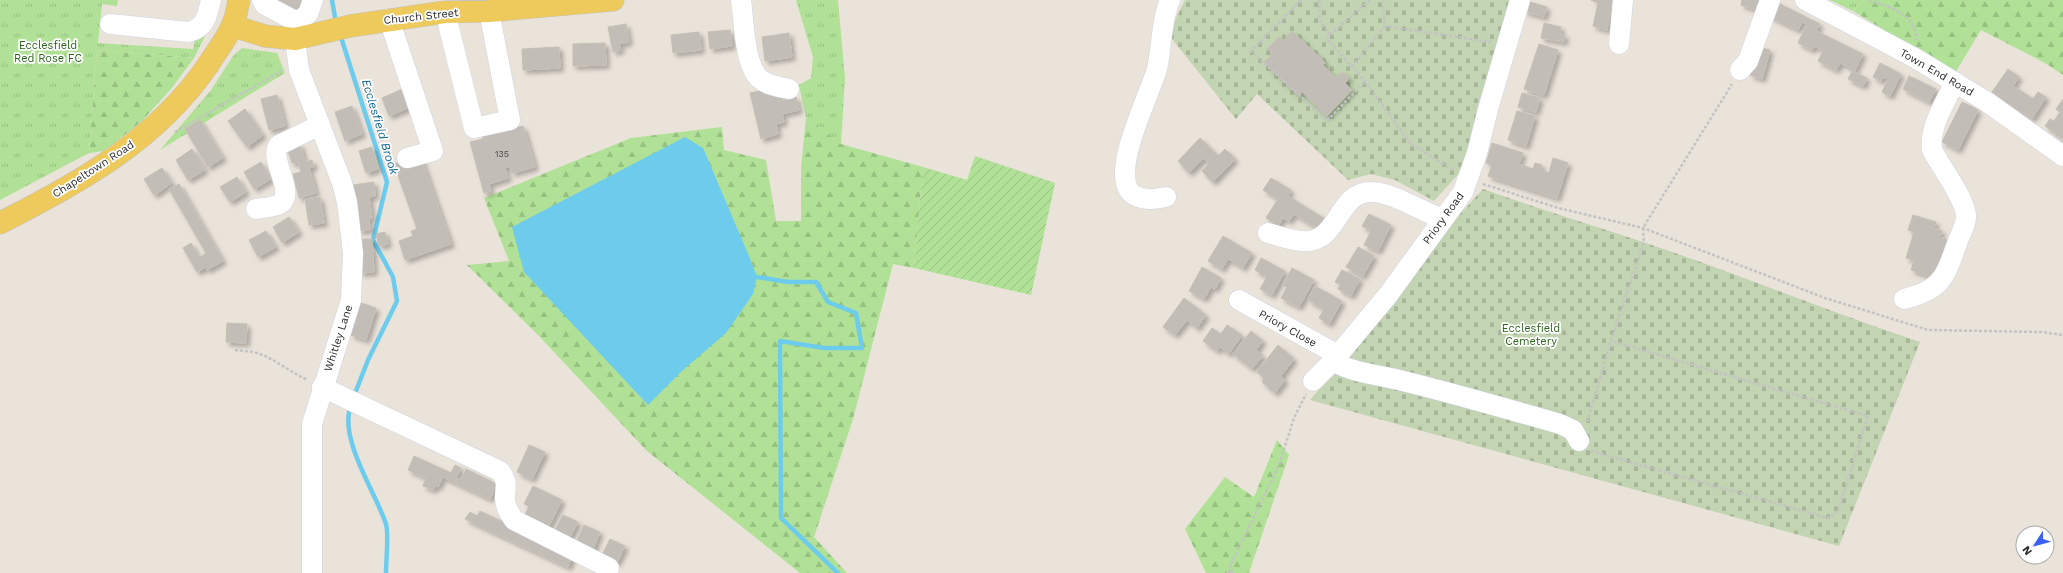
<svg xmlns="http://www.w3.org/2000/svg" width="2063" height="573" font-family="'Work Sans',sans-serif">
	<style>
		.grass { fill: url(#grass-tufts) }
		.forest { fill: url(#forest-firs) }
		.cemetery { fill: url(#cemetery-stones) }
		.garden { fill: url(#garden-furrows) }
		.water { fill: #6dcbec }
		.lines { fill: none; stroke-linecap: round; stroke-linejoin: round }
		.stream { stroke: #6dcbec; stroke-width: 4.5 }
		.building { fill: #c2bdb6; stroke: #c5bfb4; filter: url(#shadow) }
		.minor-casing { stroke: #cfd3e1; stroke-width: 21 }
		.major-casing { stroke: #c3c3c3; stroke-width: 23 }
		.path { stroke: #c3c3c3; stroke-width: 2.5; stroke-dasharray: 3 2; stroke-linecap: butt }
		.minor { stroke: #fff; stroke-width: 20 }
		.major { stroke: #eeca5c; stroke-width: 22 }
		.labels { text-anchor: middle; stroke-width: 3.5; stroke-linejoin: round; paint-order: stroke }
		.number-label { font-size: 9px; fill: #4e4d4c }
		.street-label { font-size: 11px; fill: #282828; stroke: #fff }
		.park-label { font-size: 11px; fill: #2a631a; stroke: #fff }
		.water-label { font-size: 12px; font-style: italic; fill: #0f6895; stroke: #fff }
	</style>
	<defs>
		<pattern id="grass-tufts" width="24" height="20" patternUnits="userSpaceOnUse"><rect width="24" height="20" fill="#b0e196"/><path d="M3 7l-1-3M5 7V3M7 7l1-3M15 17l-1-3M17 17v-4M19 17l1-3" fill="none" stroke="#97c181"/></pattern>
		<pattern id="forest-firs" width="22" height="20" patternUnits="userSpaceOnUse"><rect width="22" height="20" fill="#b0e196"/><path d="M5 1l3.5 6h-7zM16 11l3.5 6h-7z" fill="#97c181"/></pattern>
		<pattern id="cemetery-stones" width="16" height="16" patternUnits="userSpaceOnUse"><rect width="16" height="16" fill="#c2d4b1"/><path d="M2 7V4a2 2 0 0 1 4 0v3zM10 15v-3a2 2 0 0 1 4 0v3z" fill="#a7b698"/></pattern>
		<pattern id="garden-furrows" width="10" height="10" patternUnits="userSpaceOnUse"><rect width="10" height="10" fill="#b0e196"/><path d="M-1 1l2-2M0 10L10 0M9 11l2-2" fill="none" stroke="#97c181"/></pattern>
		<filter id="shadow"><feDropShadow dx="3.5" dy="3.5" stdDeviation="2" flood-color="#0004"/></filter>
	</defs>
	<rect width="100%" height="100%" fill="#eae3da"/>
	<!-- grass -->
	<g class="grass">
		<polygon points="0,0 118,0 117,6 102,4 98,43 193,49 195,39 199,40 215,7 221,4 194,58 97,50 89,153 0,200"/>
		<polygon points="796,0 838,0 845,78 841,144 806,117 799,85 811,78 813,57"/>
		<polygon points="1830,0 1864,0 1853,11"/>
		<polygon points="242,48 277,53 285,73 160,150 211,90 233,56"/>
	</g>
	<!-- forest -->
	<g class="forest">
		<polygon points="1864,0 2063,0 2063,75 2045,63 1981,30 1955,73 1853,11"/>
		<polygon points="97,50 194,58 171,89 141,122 104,151 89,153"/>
		<polygon points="806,117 841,144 923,167 914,268 893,264 853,419 814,537 847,573 800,573 647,451 537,334 467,265 509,261 484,198 631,138 722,127 724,150 766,160 776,221 801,221 801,168"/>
		<polygon points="1277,440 1289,455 1249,573 1206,573 1185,529 1225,477 1254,497"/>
	</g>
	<!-- cemetery -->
	<g class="cemetery">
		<polygon points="1185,0 1510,0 1462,170 1434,201 1395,180 1371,174 1348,180 1257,94 1236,119 1168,34"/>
		<path d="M1483,189C1536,208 1590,224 1643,242C1736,273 1827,311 1920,342L1839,546L1310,400L1372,328L1461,213Z"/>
	</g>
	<!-- garden -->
	<polygon class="garden" points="975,156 1055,183 1031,295 914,268 923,167 967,180"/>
	<!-- water -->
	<polygon class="water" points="685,137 703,148 749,256 757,277 753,294 726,333 683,370 648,405 524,272 512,227"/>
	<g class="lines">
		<!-- stream -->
		<g class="stream">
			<polyline points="332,0 336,23"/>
			<polyline points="340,34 387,182 373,240 393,277 397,301 368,360 354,396"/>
			<polyline points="757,277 788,282 816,282 828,302 856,313 862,348 824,348 780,341 781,518 838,573"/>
			<path d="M351,405C338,438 375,491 386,524C389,536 386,559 386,573"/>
		</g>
	</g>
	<!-- building -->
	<g class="building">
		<polygon points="271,0 308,0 301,14"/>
		<polygon points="1591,0 1613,0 1607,30 1593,26 1598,3"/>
		<polygon points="1742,0 1762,0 1759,10 1741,5"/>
		<polygon points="1527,1 1547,7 1544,17 1524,11"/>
		<polygon points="1774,1 1820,24 1816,31 1863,54 1854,72 1867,78 1863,86 1848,79 1853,69 1840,63 1836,70 1818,61 1823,51 1814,46 1812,50 1798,43 1807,24 1802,22 1798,30 1767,15"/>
		<polygon points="1544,23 1561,27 1560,34 1565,35 1564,42 1541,38"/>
		<polygon points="626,24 629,42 619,44 621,50 613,52 608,27"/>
		<polygon points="730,30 732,46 710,49 708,32"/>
		<polygon points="1292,31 1325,62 1323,65 1336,78 1342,72 1349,78 1345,83 1352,90 1327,116 1302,92 1299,96 1264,62 1273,54 1267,49 1279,37 1283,41"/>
		<polygon points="699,32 701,50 673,53 671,35"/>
		<polygon points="789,33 792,57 765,61 762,37"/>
		<polygon points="605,43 606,65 573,66 573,44"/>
		<polygon points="1539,44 1558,50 1544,95 1524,89"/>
		<polygon points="559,47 560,68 523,70 522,49"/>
		<polygon points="1758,47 1770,50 1762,79 1750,75"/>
		<polygon points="1880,63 1901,74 1890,96 1882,92 1888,79 1883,77 1881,81 1873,77"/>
		<polygon points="2008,69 2019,77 2013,86 2021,91 2012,106 1992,92"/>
		<polygon points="1909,76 1936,89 1929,102 1903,89"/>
		<polygon points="407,87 415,105 389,116 382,98"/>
		<polygon points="764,90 765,94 778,91 780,101 796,97 799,110 782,114 784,122 776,124 778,134 761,139 750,93"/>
		<polygon points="2021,91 2033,99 2038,92 2046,97 2032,119 2012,106"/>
		<polygon points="1522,93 1540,98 1536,112 1518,107"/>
		<polygon points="277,95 285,126 269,130 261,99"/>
		<polygon points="2063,99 2063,139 2045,126 2050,119 2054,121 2060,112 2056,109"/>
		<polygon points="1962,102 1978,110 1958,150 1942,142"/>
		<polygon points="352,106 362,134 345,141 335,112"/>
		<polygon points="245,109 263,135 247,147 228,121"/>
		<polygon points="1517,111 1535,116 1526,146 1508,140"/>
		<polygon points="200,120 223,158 208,167 185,129"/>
		<polygon points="523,126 535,167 512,173 510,166 505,168 508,178 489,184 491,191 484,193 470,142 483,139 481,133 507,130"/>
		<polygon points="1200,138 1218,156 1225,149 1235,159 1213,182 1202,171 1209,164 1204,158 1189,173 1178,161"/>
		<polygon points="1492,143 1523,153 1519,164 1533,169 1535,163 1542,165 1540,170 1549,173 1553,158 1568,163 1557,198 1488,176 1492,165 1486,163"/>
		<polygon points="300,144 305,162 312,160 314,167 309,168 316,193 299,198 293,174 301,172 298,162 292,163 287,147"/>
		<polygon points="372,147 378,169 366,173 359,151"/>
		<polygon points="192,149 205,170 188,180 176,160"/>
		<polygon points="420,155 451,244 405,260 399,241 413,236 411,231 417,229 394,164"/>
		<polygon points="261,162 271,179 254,189 244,172"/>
		<polygon points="162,168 172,183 154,195 144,179"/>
		<polygon points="237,177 246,192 230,202 220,187"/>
		<polygon points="1271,178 1291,190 1288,196 1325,219 1319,229 1294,214 1289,221 1283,218 1278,226 1266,218 1278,199 1263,190"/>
		<polygon points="374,182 375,196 369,197 372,218 369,218 370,230 359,231 353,185"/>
		<polygon points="179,184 223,261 207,270 206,267 197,272 183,248 191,243 199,258 206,253 169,189"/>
		<polygon points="320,197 324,223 309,225 305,199"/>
		<polygon points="1369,214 1391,225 1378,251 1364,245 1371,231 1362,226"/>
		<polygon points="1913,215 1936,222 1934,228 1942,231 1940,237 1948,240 1936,278 1911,270 1914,260 1906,258 1914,232 1908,230"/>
		<polygon points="289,217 299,232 282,243 273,227"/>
		<polygon points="266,231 276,247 258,257 249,240"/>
		<polygon points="385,232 388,244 379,246 376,234"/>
		<polygon points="1223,236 1252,253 1243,268 1228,259 1222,269 1208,261"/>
		<polygon points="358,239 372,239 374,272 360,273"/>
		<polygon points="1358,247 1374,256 1363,276 1346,267"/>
		<polygon points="1261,258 1285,271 1272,295 1260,289 1267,277 1255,270"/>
		<polygon points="1202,267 1221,278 1215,289 1211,287 1204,299 1189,291"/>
		<polygon points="1292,268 1314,280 1299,307 1281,298 1287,287 1283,285"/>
		<polygon points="1342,270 1360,279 1351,296 1338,289 1341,285 1335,282"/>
		<polygon points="1315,286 1342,301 1329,324 1319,318 1324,309 1308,300"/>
		<polygon points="1184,298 1206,315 1197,328 1187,320 1175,335 1163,327"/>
		<polygon points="361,303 376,308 366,340 351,335"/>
		<polygon points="227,323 247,324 246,343 226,342"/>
		<polygon points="1227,325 1242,335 1229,354 1220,347 1217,351 1203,341 1212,328 1221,334"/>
		<polygon points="1251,331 1263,341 1256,350 1263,356 1252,369 1233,354"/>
		<polygon points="1278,345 1294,359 1281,376 1285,380 1275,393 1262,382 1264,378 1257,372"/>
		<polygon points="529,445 545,452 532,479 517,472"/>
		<polygon points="414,456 451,473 455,465 461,468 456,478 461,480 466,469 497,484 490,499 443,477 438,487 435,486 433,490 423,486 426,478 408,470"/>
		<polygon points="533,486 562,500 547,530 523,519 529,506 524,504"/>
		<polygon points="480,511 573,555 568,567 465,519 470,512 477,516"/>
		<polygon points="563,515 578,522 568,541 553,534"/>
		<polygon points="584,525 600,532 593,550 576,543"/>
		<polygon points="610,539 625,546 617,563 602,555"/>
	</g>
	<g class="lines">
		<defs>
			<g id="minor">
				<polyline points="262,0 265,5 297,22 308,14 313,0"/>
				<path d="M741,0C744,20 744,65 760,79C767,85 779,87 789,89"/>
				<polyline points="1805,0 1915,58 1987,102 2063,156"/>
				<polyline points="445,12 474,128 510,120 489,11"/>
				<polyline points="389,19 433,151 407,158"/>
				<path d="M110,24L189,32C206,27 207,16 211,0"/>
				<polyline points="295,39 299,70 342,183 347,202 353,253 351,300 312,424 312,573"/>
				<polyline points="1619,44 1623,0"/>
				<polyline points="1740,70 1748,61 1770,0"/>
				<path d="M1166,197C1154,199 1145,201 1134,195C1106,179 1151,92 1157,69C1162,47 1161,21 1170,0"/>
				<path d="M256,209C263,208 271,207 278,205C299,194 267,159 279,145L320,125"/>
				<path d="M1268,233C1278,236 1290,240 1301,241C1340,245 1336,191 1372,192C1392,192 1422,212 1443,219"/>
				<path d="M1904,299C1944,289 1945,276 1958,241C1961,233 1967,222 1966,215C1964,197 1941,167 1932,150C1929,127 1945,103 1955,82"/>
				<polyline points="1239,300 1338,355"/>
				<path d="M1333,361C1351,373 1381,375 1403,381C1456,394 1508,409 1560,424L1573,430L1579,441"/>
				<polyline points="1313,381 1333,361 1388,295 1463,192 1477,153 1488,109 1520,0"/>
				<path d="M322,387L500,471C509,484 505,486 505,499C505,507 510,514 514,520L609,568"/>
			</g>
			<g id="major">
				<polyline points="233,26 265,36 295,39 350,26 445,12 489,11 613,0"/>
				<path d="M0,223C79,183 157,140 208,65C216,52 226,40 232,26C236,19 237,8 239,0"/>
			</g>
		</defs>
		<!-- minor casing -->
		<use href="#minor" class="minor-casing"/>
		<!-- major casing -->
		<use href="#major" class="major-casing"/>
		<!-- path -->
		<g class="path">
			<polyline points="1301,0 1251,51 1327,121 1365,81"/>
			<polyline points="1319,0 1320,20 1330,35"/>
			<polyline points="1370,0 1326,38 1365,81 1410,143 1453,170"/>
			<path d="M1869,0C1889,7 1917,14 1916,40"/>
			<polyline points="1385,26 1491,42"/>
			<polyline points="1352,67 1385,26 1382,0"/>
			<polyline points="175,132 283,70"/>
			<polyline points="1483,184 1558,208 1643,228 1825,298 1928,330 2042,332 2063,335"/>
			<path d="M235,350C242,351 250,351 257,353C274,358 291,373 308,380"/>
			<polyline points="1587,422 1611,341 1644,242 1643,228 1732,84"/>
			<polyline points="1591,451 1828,518 1838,511 1868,416 1611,341"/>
			<polyline points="1229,573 1230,567"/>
			<polyline points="1232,573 1230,566 1279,465 1294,418 1306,394"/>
		</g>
		<!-- minor -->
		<use href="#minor" class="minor"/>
		<!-- major -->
		<use href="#major" class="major"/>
	</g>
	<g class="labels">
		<!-- number labels -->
		<g class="number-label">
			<text x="502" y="157">135</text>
		</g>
		<!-- street labels -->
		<g class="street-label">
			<text transform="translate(421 16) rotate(-6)" y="4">Church Street</text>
			<text transform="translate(1937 72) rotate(30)" y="4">Town End Road</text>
			<text transform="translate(93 169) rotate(-33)" y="4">Chapeltown Road</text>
			<text transform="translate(1443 218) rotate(-54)" y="4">Priory Road</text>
			<text transform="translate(1288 328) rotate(29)" y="4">Priory Close</text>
			<text transform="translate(338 338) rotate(-72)" y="4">Whitley Lane</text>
		</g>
		<!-- park labels -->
		<g class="park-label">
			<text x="48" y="49">Ecclesfield<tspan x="48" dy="13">Red Rose FC</tspan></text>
			<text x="1531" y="332">Ecclesfield<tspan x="1531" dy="13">Cemetery</tspan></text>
		</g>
		<!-- water labels -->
		<g class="water-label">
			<text transform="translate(380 127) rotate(73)" y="4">Ecclesfield Brook</text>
		</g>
	</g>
	<!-- north arrow -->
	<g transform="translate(2035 545) rotate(234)"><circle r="19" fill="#ffffff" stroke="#a9a9a9"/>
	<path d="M0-3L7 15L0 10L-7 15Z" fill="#3b5ff6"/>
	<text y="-6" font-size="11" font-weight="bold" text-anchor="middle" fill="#282828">N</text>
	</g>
</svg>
